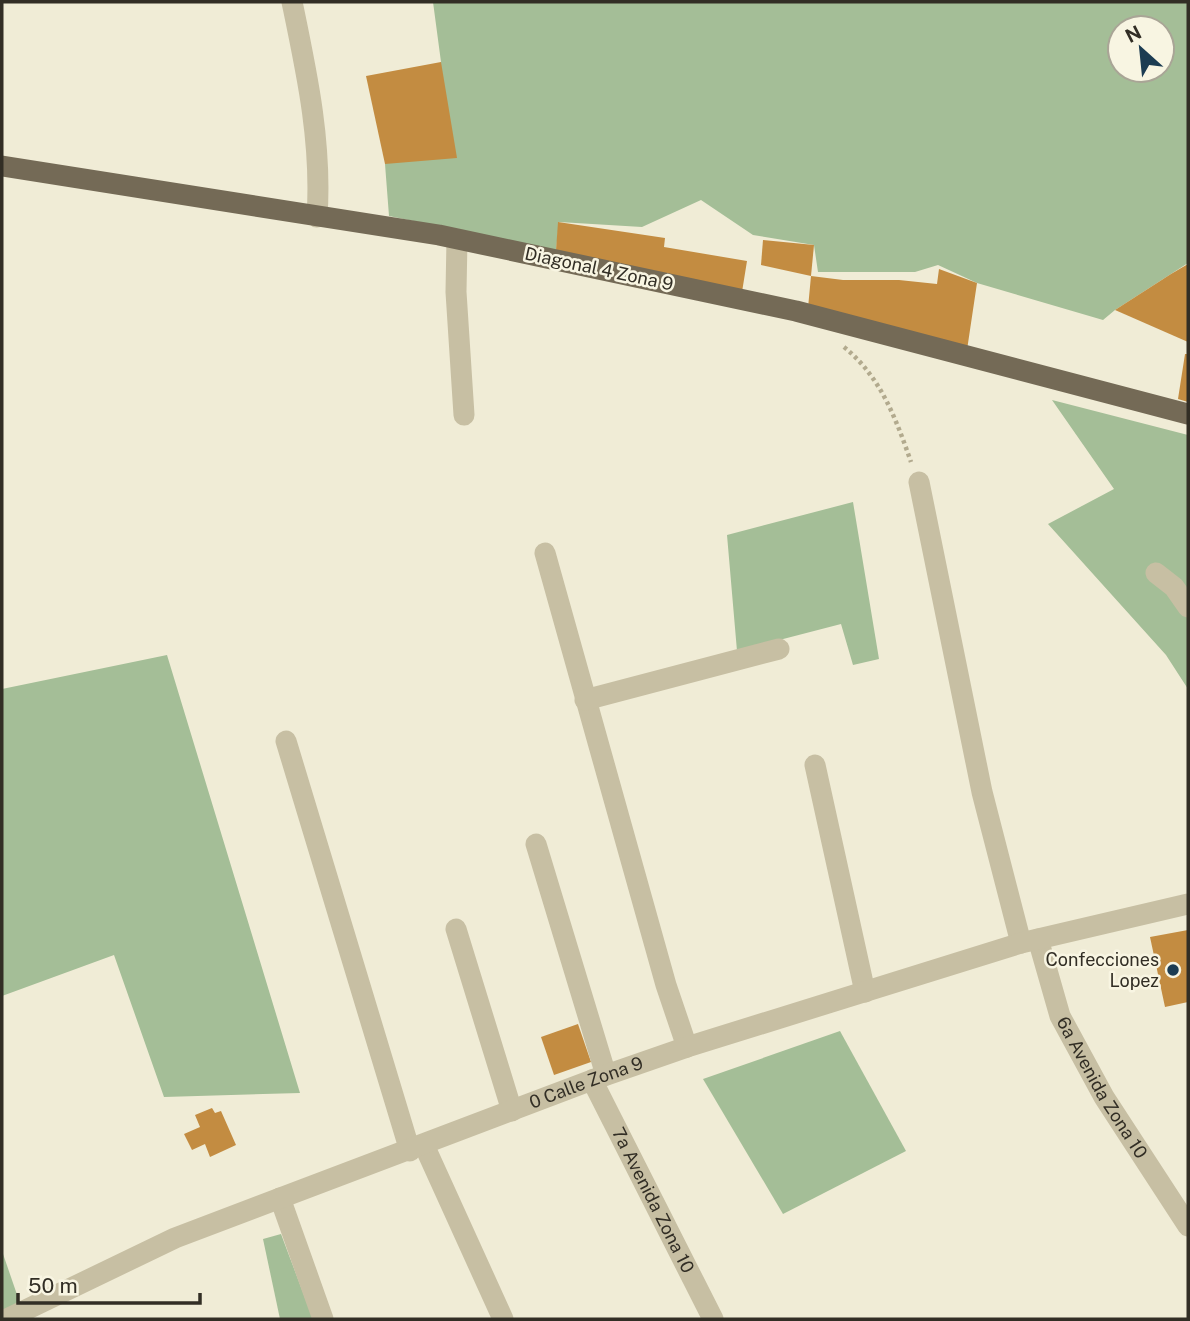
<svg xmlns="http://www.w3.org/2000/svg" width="1190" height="1321" font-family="'Public Sans',sans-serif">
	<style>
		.green { fill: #a4be97; fill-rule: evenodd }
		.building { fill: #c38c41 }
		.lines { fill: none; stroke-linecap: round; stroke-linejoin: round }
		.path { stroke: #b2aa8e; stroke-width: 4.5; stroke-dasharray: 3.5 3.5; stroke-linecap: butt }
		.minor { stroke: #c7bfa3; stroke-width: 21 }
		.major { stroke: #746a56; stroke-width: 21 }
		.poi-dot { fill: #1c3c52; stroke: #f8f5e2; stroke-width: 2.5 }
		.labels { text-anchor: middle; stroke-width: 5; stroke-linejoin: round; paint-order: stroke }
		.street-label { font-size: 18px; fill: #322e25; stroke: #f8f5e2 }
		.poi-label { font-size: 18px; fill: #322e25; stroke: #f8f5e2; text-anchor: end }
	</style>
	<rect width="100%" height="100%" fill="#f0ecd6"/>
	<!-- green -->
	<g class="green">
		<path d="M433,2H1188V263L1115,310L1103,320L977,283L938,265L915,272H818L814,245L753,235L701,200L642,227L559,222L556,250L389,216L385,164L441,62ZM1120,28H1162V70H1120Z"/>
		<polygon points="1052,400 1188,435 1188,689 1166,655 1048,524 1114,489"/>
		<polygon points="853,502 879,659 853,665 841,624 737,651 727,535"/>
		<polygon points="167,655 300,1093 164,1097 114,955 2,996 2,689"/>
		<polygon points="840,1031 906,1151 783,1214 703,1079"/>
		<polygon points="281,1234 313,1319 280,1319 263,1239"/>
		<polygon points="2,1251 23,1312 2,1319"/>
	</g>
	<!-- building -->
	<g class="building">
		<polygon points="441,62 457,158 385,164 366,76"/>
		<polygon points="558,222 665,238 664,247 747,261 742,292 556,250"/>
		<polygon points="763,240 814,245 811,276 761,265"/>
		<polygon points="1188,264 1188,342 1115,310 1171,274"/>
		<polygon points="939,269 977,283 967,350 808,308 811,276 843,280 899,280 937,284"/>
		<polygon points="1185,354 1188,354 1188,402 1178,399"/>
		<polygon points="1188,930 1188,1002 1165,1007 1150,937"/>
		<polygon points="578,1024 591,1062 554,1075 541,1037"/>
		<polygon points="212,1108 215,1113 221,1111 236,1145 210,1157 205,1144 192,1150 184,1134 200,1127 195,1115"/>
	</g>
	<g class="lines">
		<!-- path -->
		<path class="path" d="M844,347C881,377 896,419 911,462"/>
		<!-- minor -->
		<g class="minor">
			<path d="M292,2C307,74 322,143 317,217"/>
			<polyline points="457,239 456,292 464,415"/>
			<polyline points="919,482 982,792 1021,943"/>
			<polyline points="545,553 666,985 687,1047"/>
			<polyline points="1156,573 1174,587 1188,607"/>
			<polyline points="585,700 779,649"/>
			<polyline points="286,741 410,1151"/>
			<polyline points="815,765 865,992"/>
			<polyline points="536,844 606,1075"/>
			<polyline points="456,929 512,1111"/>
			<path id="s1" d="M1038,939L1060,1016L1104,1097L1188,1226"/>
			<path id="s2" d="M592,1080L713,1319"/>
			<polyline points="424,1145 503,1319"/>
			<polyline points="280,1198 323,1319"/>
			<path id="s3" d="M7,1319L175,1238L592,1080L687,1047L1021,943L1188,904"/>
		</g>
		<!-- major -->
		<polyline class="major" points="2,166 439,235 796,311 1188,414"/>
	</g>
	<!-- markers -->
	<circle class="poi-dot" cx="1173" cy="970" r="7"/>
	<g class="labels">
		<!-- street labels -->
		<g class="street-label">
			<text transform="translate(599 269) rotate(12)" y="6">Diagonal 4 Zona 9</text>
			<text dy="6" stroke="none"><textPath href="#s3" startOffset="626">0 Calle Zona 9</textPath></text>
			<text dy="6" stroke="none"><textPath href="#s1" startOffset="163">6a Avenida Zona 10</textPath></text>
			<text dy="6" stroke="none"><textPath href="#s2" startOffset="135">7a Avenida Zona 10</textPath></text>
		</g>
		<!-- poi labels -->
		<g class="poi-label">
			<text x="1159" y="966">Confecciones<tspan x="1159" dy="21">Lopez</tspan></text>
		</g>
	</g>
	<!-- border -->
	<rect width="1190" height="1321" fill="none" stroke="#322e25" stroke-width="7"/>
	<!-- north arrow -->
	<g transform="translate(1141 49) rotate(333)"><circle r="33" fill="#f8f5e2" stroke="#a9a596" stroke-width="2"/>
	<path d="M0-5L12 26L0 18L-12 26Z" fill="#1c3c52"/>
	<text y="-10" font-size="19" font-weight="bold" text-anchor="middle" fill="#322e25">N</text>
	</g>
	<!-- scale -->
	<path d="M18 1293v10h182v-10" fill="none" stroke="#322e25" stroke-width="3.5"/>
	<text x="28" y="1293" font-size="21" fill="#322e25" stroke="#f8f5e2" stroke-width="5" paint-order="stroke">50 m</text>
</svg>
